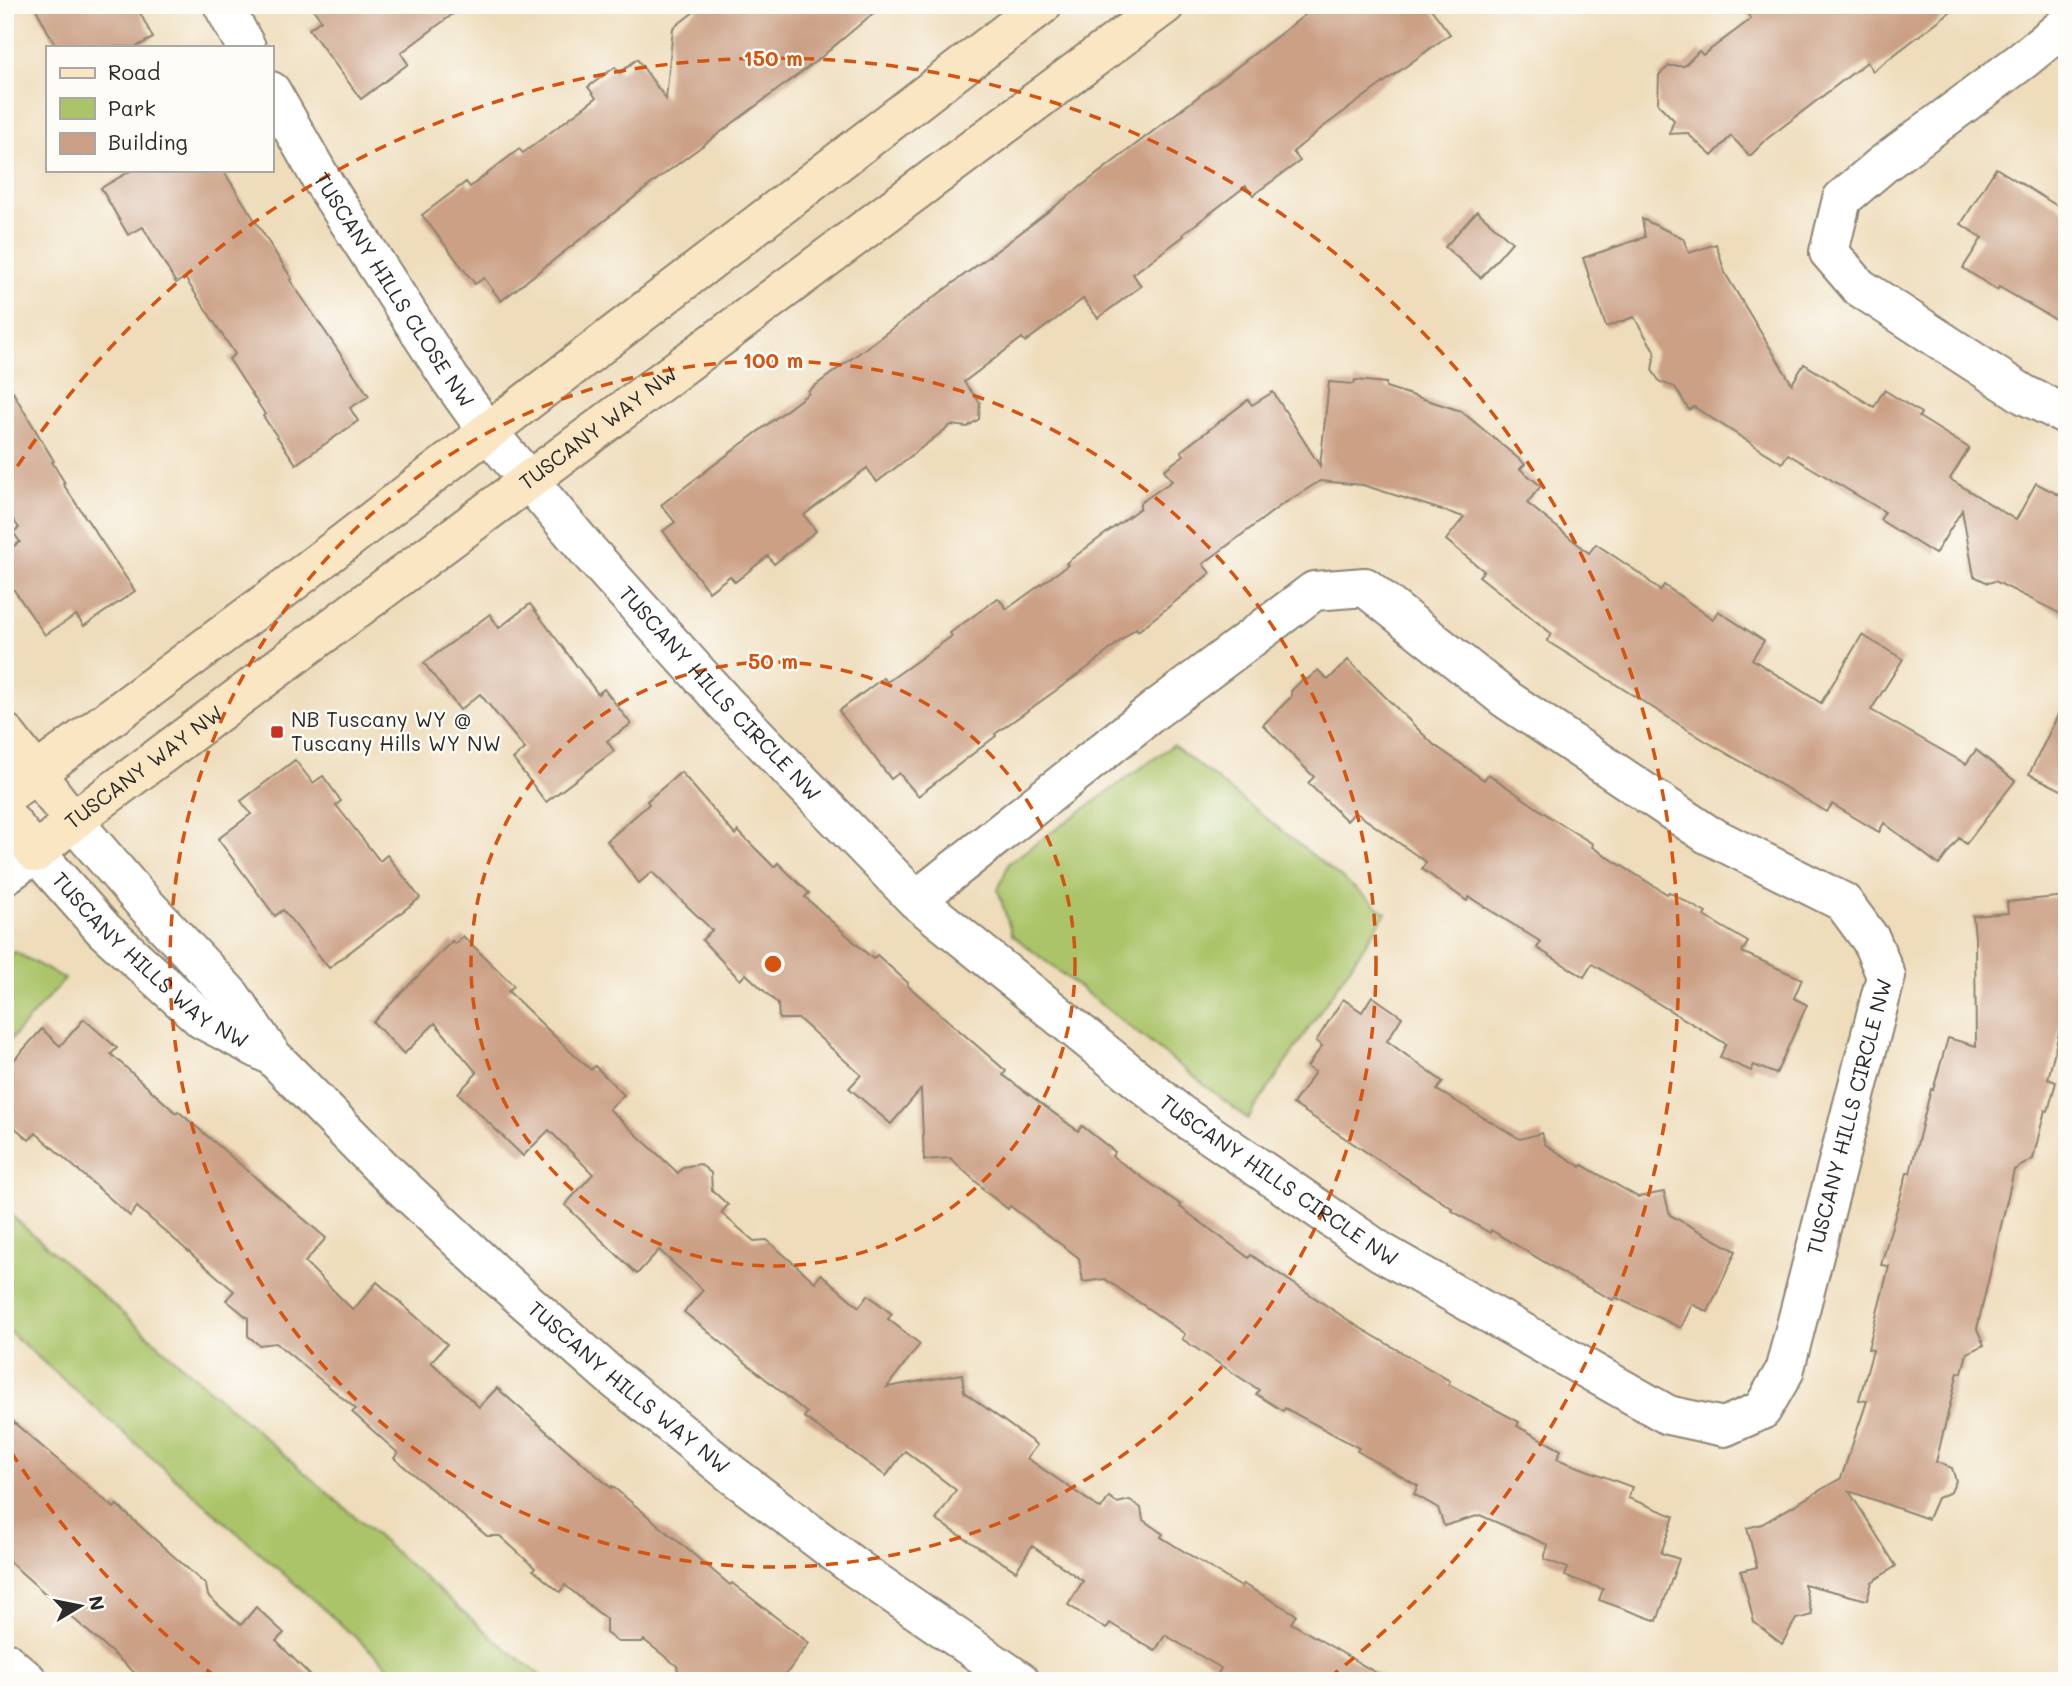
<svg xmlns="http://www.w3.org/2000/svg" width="2072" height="1686" font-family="Mali,sans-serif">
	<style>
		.green { fill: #abc469; stroke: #6b784a; stroke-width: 2 }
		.building { fill: #cba085 }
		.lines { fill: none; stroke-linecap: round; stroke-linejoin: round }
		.street-casing { stroke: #8c8472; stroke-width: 42 }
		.secondary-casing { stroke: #8c8472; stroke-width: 42 }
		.street { stroke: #fff; stroke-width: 38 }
		.secondary { stroke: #fbe6c4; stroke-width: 38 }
		.ring { fill: none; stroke: #d5540f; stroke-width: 3.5; stroke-dasharray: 12 9 }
		.poi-dot { fill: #c8321e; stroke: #fdfcf7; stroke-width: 2.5 }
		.labels { text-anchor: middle; stroke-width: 5; stroke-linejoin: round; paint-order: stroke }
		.street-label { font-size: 21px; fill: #2b2b2b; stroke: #fdfcf7 }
		.poi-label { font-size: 21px; fill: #2b2b2b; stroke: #fdfcf7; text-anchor: start }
		.centre { fill: #d5540f; stroke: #fdfcf7; stroke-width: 3.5 }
		.ring-label { font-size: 21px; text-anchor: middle; font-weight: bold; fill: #d5540f; stroke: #fdfcf7; stroke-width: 5; stroke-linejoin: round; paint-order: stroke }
	</style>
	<rect width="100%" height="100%" fill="#fdfcf7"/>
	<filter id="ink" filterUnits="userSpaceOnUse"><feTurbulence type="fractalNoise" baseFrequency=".0143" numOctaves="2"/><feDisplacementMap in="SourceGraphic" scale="14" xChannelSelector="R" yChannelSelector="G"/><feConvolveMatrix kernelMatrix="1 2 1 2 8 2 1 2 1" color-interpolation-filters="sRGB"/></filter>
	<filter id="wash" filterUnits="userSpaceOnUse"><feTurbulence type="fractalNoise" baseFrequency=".00686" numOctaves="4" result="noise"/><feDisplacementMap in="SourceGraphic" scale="28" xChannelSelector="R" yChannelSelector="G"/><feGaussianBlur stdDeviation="1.57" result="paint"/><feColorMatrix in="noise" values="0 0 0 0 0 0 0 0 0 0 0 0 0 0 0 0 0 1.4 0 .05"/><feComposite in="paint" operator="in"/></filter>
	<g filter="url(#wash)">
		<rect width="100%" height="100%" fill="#eedcba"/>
		<!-- green -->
		<g class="green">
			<polygon points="1173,745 1386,913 1248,1119 1012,935 998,890 1009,863"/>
			<polygon points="15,952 65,979 5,1046 5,955"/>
			<polygon points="5,1210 355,1517 499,1643 548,1681 405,1681 5,1328"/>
		</g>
		<g id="blocks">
			<!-- building -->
			<g class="building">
				<polygon points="34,5 136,5 153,38 136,47 56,47"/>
				<polygon points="310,5 465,5 401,53 408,64 361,99 309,29 321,20"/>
				<polygon points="703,5 883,5 819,59 659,178 501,301 484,278 475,284 422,215 466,182 470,187 519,149 523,153 596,98 588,87 615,67 620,73 637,59 666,99 673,28"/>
				<polygon points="1318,5 1428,5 1450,34 1323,127 1293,152 1300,161 1253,195 1246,186 1183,234 1184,236 1133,274 1141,286 1098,318 1083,299 1025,342 1022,338 964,382 980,403 979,419 967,427 951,425 877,482 867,468 804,515 816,531 774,564 768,556 735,582 730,576 709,592 663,531 675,522 661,505 809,393 808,391 1007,243"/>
				<polygon points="1741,5 1959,5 1873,71 1867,62 1768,138 1750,156 1731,136 1712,156 1687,133 1669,134 1674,120 1658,104 1659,75 1669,66 1684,66 1699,51 1703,55 1751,19"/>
				<polygon points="1996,168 2067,212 2067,326 1999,287 1997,290 1963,268 1982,238 1961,224"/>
				<polygon points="132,170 223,170 292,279 290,280 369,396 350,408 358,421 296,464 263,416 265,414 229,359 235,354 185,278 176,283 143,227 128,235 101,188"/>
				<polygon points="1477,211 1512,242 1481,278 1445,247"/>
				<polygon points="1642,219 1683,238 1689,253 1716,244 1725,273 1792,384 1804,364 1874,407 1884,390 1921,413 1919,417 1969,448 1950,479 2016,520 2036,483 2067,499 2067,617 1995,581 1988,583 1974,576 1962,510 1935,554 1880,520 1885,512 1788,454 1782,463 1694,407 1689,410 1675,387 1660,382 1652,370 1655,352 1634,317 1606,327 1583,258 1645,237"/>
				<polygon points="5,379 54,461 52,462 65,483 63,484 135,591 84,626 76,615 45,635 5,577 5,552 20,542 13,532 19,528 5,508"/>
				<polygon points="1355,380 1386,383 1386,387 1461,411 1525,464 1520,469 1541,486 1527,503 1589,553 1596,544 1642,575 1660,591 1664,585 1713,619 1718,611 1764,641 1752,659 1821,703 1862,635 1903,659 1871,710 1966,764 1976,750 2015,781 1966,844 1959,838 1939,865 1884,823 1879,832 1832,804 1827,812 1704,740 1547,641 1552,634 1479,576 1484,571 1446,540 1464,517 1363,485 1320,481 1280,506 1203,564 1210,573 1171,605 1138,631 1136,628 1090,666 995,734 996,736 918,796 899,773 891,779 839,711 883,678 887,682 952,636 950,633 998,598 1007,609 1068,565 1066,563 1140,508 1140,503 1172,481 1164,470 1184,455 1181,451 1248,400 1252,405 1273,392 1320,466 1329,382 1354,384"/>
				<polygon points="530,604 598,694 604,689 631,724 607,741 614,751 546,802 513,759 525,749 480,694 460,710 424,663 490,614 499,628"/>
				<polygon points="1348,660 1433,744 1484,780 1488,774 1556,821 1593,844 1592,847 1667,894 1669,892 1706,913 1704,916 1748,942 1742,952 1802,979 1794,998 1807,1005 1776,1074 1754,1065 1751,1071 1720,1057 1726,1044 1592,964 1584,977 1537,948 1541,942 1469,897 1467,901 1422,869 1426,862 1355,812 1347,821 1308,783 1314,777 1263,725 1291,697 1291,691 1303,679 1308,679 1318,670 1328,680"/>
				<polygon points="2067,697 2067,793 2029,774"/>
				<polygon points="295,760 313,783 323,776 341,801 336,805 380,861 387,855 420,898 329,968 283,910 275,916 218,839 251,814 241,801"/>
				<polygon points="681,772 735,835 738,831 774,867 778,863 809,893 805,897 873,959 877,955 908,983 907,985 1006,1071 1003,1075 1078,1131 1082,1126 1115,1152 1112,1156 1181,1205 1180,1207 1249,1258 1251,1255 1357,1326 1450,1381 1448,1384 1519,1422 1517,1426 1561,1450 1557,1459 1632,1487 1628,1498 1674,1516 1661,1553 1679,1559 1657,1621 1599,1600 1603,1589 1565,1576 1568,1568 1544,1559 1548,1545 1480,1515 1444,1526 1438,1508 1414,1494 1418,1486 1357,1451 1359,1448 1285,1408 1283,1411 1256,1394 1259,1390 1182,1339 1185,1334 1105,1279 1083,1282 1079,1258 1010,1206 1008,1209 982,1189 983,1188 950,1158 924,1160 921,1089 891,1124 849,1088 861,1075 799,1019 779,1019 778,1004 746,974 740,980 702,940 712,930 652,872 639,883 607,841 649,804 647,801"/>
				<polygon points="2067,896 2067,1029 2060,1029 2048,1079 2056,1082 2048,1111 2045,1110 2033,1159 2014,1170 1977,1329 1984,1345 1967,1353 1962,1373 1958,1372 1936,1462 1952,1468 1956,1481 1951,1492 1937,1498 1928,1519 1849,1491 1896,1566 1872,1582 1867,1600 1804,1584 1812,1615 1796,1619 1782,1644 1754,1622 1741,1571 1757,1567 1747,1528 1762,1524 1841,1478 1867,1401 1859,1400 1873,1350 1868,1349 1889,1266 1881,1265 1907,1173 1910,1173 1931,1089 1933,1090 1948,1038 1976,1046 1975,938 1973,916 2008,913 2007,902"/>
				<polygon points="463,936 514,986 508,991 575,1056 591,1070 595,1066 624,1095 609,1109 678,1173 683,1167 700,1164 711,1173 712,1190 728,1205 721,1213 754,1241 767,1240 815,1282 821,1274 859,1307 868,1295 892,1314 888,1319 920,1344 887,1387 962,1374 964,1392 1037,1445 1027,1458 1101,1509 1109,1497 1117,1503 1130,1500 1141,1508 1143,1520 1163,1534 1161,1537 1241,1587 1243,1584 1292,1612 1296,1615 1291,1623 1390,1681 1214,1681 1221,1668 1165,1635 1155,1651 1110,1623 1106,1629 1068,1605 1083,1581 1032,1546 1016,1571 936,1520 956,1490 905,1451 886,1476 804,1417 807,1413 684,1312 703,1290 659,1250 637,1274 565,1205 593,1174 549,1130 523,1156 458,1093 477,1073 435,1023 404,1054 373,1022 452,941 455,944"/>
				<polygon points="1372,996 1402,1017 1387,1041 1443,1082 1437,1090 1520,1139 1542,1133 1545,1144 1581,1167 1582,1165 1638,1197 1664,1192 1670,1215 1736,1251 1708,1312 1692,1304 1681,1328 1615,1297 1613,1300 1576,1281 1491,1230 1490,1233 1451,1210 1453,1209 1293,1104 1315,1072 1307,1067 1322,1046 1316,1041 1343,999 1362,1012"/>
				<polygon points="84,1019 117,1048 111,1054 176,1113 178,1111 326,1238 305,1262 353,1310 377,1282 447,1344 431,1362 479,1407 497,1388 611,1488 612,1486 730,1585 732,1583 809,1643 781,1681 680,1681 677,1666 644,1640 642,1642 618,1642 606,1633 606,1619 565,1585 560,1592 533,1570 535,1568 500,1536 487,1536 394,1458 398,1453 352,1412 356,1409 276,1343 259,1345 248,1336 248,1318 226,1300 234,1291 137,1207 130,1216 36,1133 29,1140 5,1119 5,1070 42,1029 60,1046"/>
				<polygon points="5,1415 114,1508 117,1505 150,1535 206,1585 208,1596 241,1625 256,1607 284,1633 276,1641 316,1681 144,1681 5,1558"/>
			</g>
		</g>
	</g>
	<g filter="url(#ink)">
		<use href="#blocks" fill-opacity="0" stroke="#8c8472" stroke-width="2"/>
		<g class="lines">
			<defs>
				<g id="street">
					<polyline points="223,5 246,47"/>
					<polyline points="2067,24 2023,60 1882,165 1842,199 1829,252 1859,287 2025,395 2067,415"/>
					<path id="s1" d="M271,91L320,177L450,379L488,432L589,552L725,703L916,900L1180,1114L1381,1252L1668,1415L1724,1427L1762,1410L1784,1372L1886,976L1871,940L1843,902L1707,834L1506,699L1365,587L1314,591L1155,710L916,900"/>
					<path id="s2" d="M73,821L143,902L231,996L272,1056L381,1167L495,1274L612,1377L733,1475L857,1569L1020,1681"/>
					<path id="s3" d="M5,875L36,853L104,930L203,1020L268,1054"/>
					<polyline points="5,1661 28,1681"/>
				</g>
				<g id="secondary">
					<polyline points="5,733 73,821"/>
					<polyline points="5,796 268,601 1042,5"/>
					<path id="s4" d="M5,815L36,853L73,821L1165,5"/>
				</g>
			</defs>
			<!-- street casing -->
			<use href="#street" class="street-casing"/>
			<!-- secondary casing -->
			<use href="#secondary" class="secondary-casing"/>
			<!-- street -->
			<use href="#street" class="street"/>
			<!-- secondary -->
			<use href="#secondary" class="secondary"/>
		</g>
	</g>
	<!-- distance rings -->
	<g class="ring">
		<circle cx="773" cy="964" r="302"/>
		<circle cx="773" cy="964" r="603"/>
		<path d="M216 1677A905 905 0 0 1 6 1444M6 484A905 905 0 1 1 1330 1677"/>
	</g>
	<!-- markers -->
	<rect class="poi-dot" x="270" y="725" width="14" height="14" rx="3.5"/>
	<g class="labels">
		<!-- street labels -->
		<g class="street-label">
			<text dy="7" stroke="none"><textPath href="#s1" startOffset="234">TUSCANY HILLS CLOSE NW</textPath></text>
			<text dy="7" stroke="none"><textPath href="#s4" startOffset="754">TUSCANY WAY NW</textPath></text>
			<text dy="7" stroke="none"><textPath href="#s1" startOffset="754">TUSCANY HILLS CIRCLE NW</textPath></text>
			<text dy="7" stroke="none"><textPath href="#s4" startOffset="187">TUSCANY WAY NW</textPath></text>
			<text dy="7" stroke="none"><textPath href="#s3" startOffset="196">TUSCANY HILLS WAY NW</textPath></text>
			<text dy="7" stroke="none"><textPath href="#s1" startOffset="2359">TUSCANY HILLS CIRCLE NW</textPath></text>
			<text dy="7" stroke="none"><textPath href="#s1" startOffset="1498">TUSCANY HILLS CIRCLE NW</textPath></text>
			<text dy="7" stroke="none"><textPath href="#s2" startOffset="796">TUSCANY HILLS WAY NW</textPath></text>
		</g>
		<!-- poi labels -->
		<g class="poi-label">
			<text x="291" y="727">NB Tuscany WY @<tspan x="291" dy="24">Tuscany Hills WY NW</tspan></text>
		</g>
	</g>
	<circle cx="773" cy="964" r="10" class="centre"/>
	<g class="ring-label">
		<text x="773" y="66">150 m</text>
		<text x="773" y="368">100 m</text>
		<text x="773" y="669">50 m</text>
	</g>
	<!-- margin -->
	<rect width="2072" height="1686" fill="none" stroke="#fdfcf7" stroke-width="28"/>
	<!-- legend -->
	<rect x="46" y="46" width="228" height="126" fill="#fdfcf7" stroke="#a9a8a5" stroke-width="2"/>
	<rect x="60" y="68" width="35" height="10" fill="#fbe6c4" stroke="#a9a8a5" stroke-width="2"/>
	<text x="108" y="80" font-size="21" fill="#2b2b2b">Road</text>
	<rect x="60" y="98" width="35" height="21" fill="#abc469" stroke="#a9a8a5" stroke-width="2"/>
	<text x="108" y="116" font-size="21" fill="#2b2b2b">Park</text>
	<rect x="60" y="133" width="35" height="21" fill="#cba085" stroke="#a9a8a5" stroke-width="2"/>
	<text x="108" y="150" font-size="21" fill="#2b2b2b">Building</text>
	<!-- north arrow -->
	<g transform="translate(80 1606) rotate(80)" stroke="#fdfcf7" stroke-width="5" paint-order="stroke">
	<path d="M0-5L12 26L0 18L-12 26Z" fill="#2b2b2b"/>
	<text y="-10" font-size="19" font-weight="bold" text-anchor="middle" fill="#2b2b2b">N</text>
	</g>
</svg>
